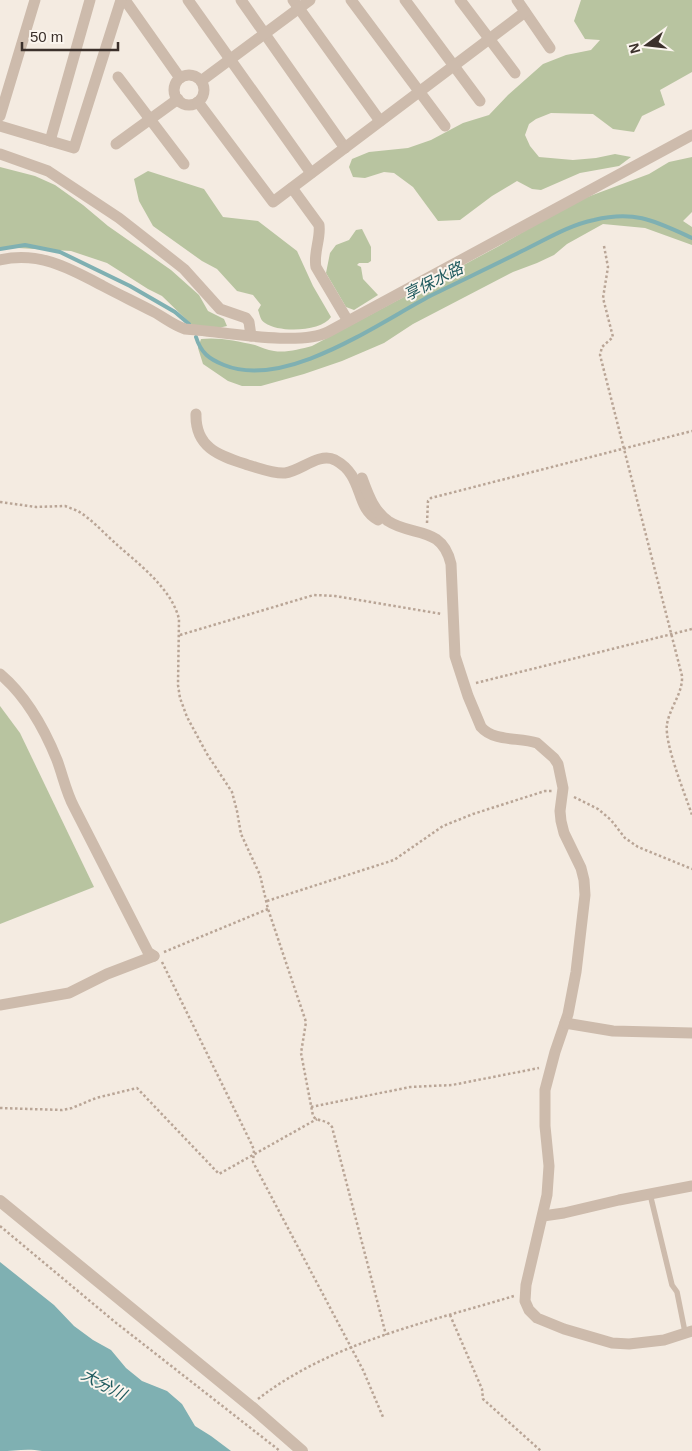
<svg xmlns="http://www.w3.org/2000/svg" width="692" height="1451" font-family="Helvetica,'Noto Sans JP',sans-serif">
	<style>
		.green { fill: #b8c4a0 }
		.water { fill: #7fb0b2 }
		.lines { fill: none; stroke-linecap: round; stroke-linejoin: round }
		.stream { stroke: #7fb0b2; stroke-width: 4 }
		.path { stroke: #b9a596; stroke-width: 2.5; stroke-dasharray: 2.5 2.5; stroke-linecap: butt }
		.service { stroke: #cdbbac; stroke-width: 5.5 }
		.minor { stroke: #cdbbac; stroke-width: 11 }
		.tertiary { stroke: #cdbbac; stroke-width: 12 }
		.labels { text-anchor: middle; stroke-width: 4; stroke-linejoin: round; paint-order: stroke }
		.water-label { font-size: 16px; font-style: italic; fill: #1f5a5e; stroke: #fbf5ee }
	</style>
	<rect width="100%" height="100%" fill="#f4ebe1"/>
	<!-- green -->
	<g class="green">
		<polygon points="581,0 692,0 692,72 660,90 665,105 642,116 634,132 613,129 593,114 551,113 536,119 529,124 525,135 530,146 539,157 573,160 596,158 615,154 631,157 619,166 580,173 541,190 532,189 517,181 492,196 460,220 438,221 413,187 394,173 384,172 365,178 353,177 349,167 352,159 369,152 408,148 431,140 463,123 489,115 508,95 543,64 566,55 591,50 600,40 585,39 574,21"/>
		<path d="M692,157V212L683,221L692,227V245L645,228L603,224L567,244L554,255L537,263L513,272L413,324L384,343L342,361L304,374L261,386H242L228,381L203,364L198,348L201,339C219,337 237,341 255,345C261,347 267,350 274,351C286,353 300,349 312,346L499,246L574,202L649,174L669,162Z"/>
		<polygon points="0,167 35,176 55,185 83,205 108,226 171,270 199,295 208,311 224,319 227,326 214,329 194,327 162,296 148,289 107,263 71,251 0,247"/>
		<path d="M148,171L204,189L223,217L258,221L297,251L313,286L331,317C321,332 279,333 265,323C260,320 260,315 258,310L261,305L253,295L237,291L217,269L202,261L153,226L139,201L134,179Z"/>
		<polygon points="362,229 371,247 371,261 368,263 359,263 357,265 361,267 363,279 378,295 354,310 346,307 326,273 330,253 336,245 349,240 356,230"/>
		<polygon points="0,706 20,733 94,887 0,924"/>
	</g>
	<!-- water -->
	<path class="water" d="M0,1262L54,1305L74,1326L93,1340L111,1350L126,1368L142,1381L167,1391L182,1404L195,1426L211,1436L231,1451H42C27,1448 15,1451 0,1451Z"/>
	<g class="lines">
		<!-- stream -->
		<g class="stream">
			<polyline points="0,249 25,245 60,252 130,286 175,312 189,324"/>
			<path d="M196,337C201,353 209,359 224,365C285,390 377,324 430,296C460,281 491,267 522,251C545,240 569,225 594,220C635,210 655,221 692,238"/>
		</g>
		<!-- path -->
		<g class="path">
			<path d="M604,246L608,267L603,298L613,337L602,347L600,355L682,676C683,693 670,707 667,724C664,743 685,794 692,815"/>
			<path d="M0,502L36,507L65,506L78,511C91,519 102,531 114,542C137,563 171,587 179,619L178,685L180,698L187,717L207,754L232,792L237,811L241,834L260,875L268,909L306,1022L301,1053L313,1116C317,1122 327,1119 332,1127L386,1335"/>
			<polyline points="427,523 428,501 431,498 692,431"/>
			<polyline points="180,635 314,595 335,596 442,614"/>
			<polyline points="476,683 692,629"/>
			<polyline points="574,797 598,809 611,820 625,838 638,847 692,869"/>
			<polyline points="267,901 394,860 443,826 473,814 545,791 552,791"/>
			<polyline points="164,952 268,909"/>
			<polyline points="162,962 251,1143 254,1150 253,1162 363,1370 383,1417"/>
			<polyline points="311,1107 410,1087 452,1085 539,1068"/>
			<polyline points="0,1108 62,1110 72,1108 96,1098 137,1088 219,1174 317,1119"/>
			<polyline points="0,1226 115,1322 280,1451"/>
			<polyline points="450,1315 482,1389 483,1399 541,1451"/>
			<path d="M258,1399C330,1343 428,1322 514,1296"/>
		</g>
		<!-- service -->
		<polyline class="service" points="650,1194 672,1285 677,1292 685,1332"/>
		<!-- minor -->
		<g class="minor">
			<polyline points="125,0 180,78"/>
			<polyline points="188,0 311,173"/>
			<polyline points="241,0 345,148"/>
			<polyline points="293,0 380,121"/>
			<polyline points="351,0 445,126"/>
			<polyline points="405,0 480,101"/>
			<polyline points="460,0 515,73"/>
			<polyline points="517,0 550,48"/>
			<circle cx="189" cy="90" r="15"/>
			<polyline points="118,77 184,164"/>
			<polyline points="201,81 310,0"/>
			<polyline points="198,102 273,202 525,12"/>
			<polyline points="0,116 35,0"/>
			<polyline points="0,126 74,148 121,0"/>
			<polyline points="50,141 90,0"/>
			<polyline points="116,144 178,99"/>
			<polyline points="0,154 48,171 119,218 184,269 220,309 246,318 249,322 251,336"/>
			<path d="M292,188L319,225C321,239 313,253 316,267L348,321"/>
			<path d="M0,260C39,251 69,268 103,286C120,295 137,303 154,312C165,318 173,325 185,329C220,331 299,347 328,332L692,135"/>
			<path d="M196,414C195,449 221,456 248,465C259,468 274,474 285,473C301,471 319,452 335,460C365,476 354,507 378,520"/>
			<path d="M362,478C368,494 373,510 388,521C412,537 442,525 451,564L455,656L468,696L481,727C494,742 519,737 537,743L554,758L558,764L563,788L560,811L561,821L564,833L581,868L584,880L585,895L576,972L568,1014L555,1052L545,1090V1126L549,1166L547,1195L526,1285L525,1301L529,1310L537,1318L564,1329L612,1343L629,1344L664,1340L692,1331"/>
			<path d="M0,674C26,696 44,728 57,760C63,776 66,792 74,807L148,952L154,956"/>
			<polyline points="0,1005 69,993 107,974 154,956"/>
			<polyline points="565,1023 613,1031 692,1033"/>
			<polyline points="543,1216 564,1213 619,1200 692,1186"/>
		</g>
		<!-- tertiary -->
		<polyline class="tertiary" points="0,1201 254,1409 302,1451"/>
	</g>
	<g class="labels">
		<!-- water labels -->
		<g class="water-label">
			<text transform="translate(433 281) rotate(-27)" y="6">享保水路</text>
			<text transform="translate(104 1384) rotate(28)" y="6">大分川</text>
		</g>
	</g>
	<!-- north arrow -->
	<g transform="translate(647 45) rotate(255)" stroke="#fbf5ee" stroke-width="4" paint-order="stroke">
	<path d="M0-4L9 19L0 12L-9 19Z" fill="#3b302b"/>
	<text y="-8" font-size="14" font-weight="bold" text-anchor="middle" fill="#3b302b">N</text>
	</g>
	<!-- scale -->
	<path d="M22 42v8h96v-8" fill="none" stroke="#3b302b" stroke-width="2.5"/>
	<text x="30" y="42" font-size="15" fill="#3b302b" stroke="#fbf5ee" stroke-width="4" paint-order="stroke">50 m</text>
</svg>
